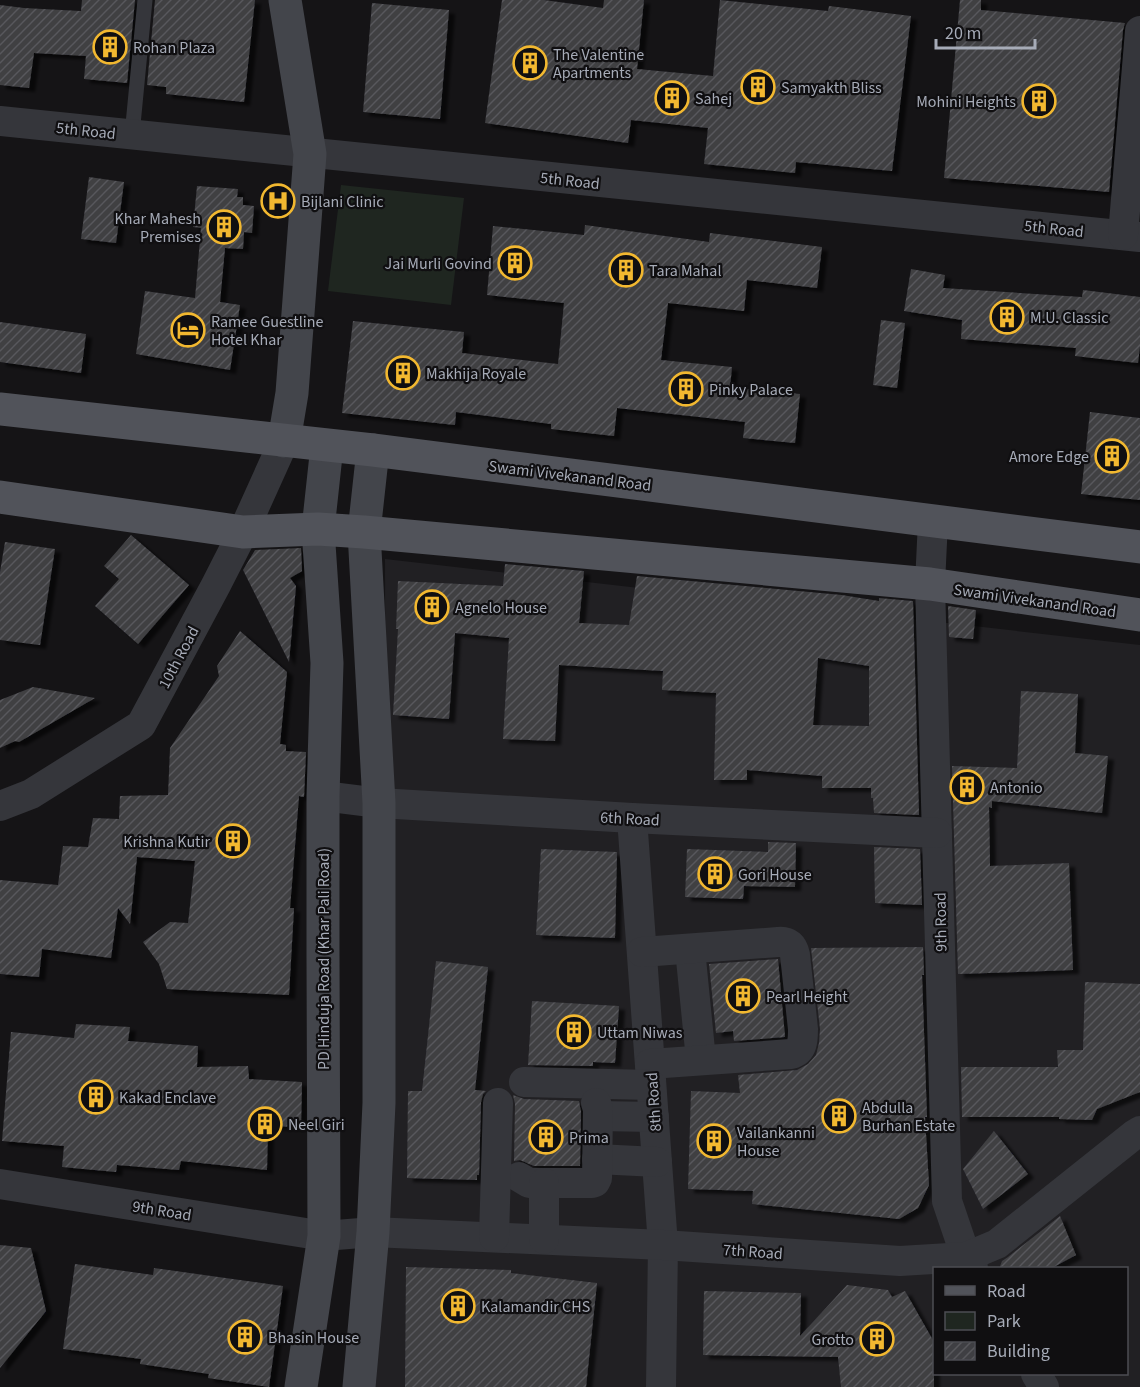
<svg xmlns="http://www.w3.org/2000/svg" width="1140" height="1387" font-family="'Source Sans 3',sans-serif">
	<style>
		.built { fill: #212023; fill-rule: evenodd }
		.green { fill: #1f2620 }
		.building { fill: url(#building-hatch); fill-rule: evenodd; filter: url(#shadow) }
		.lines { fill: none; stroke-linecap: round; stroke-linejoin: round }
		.lane { stroke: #35363b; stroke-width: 15 }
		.street { stroke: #35363b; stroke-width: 30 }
		.secondary { stroke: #43454b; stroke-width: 33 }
		.primary { stroke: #51535a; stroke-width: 33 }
		.labels { text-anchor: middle; stroke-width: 4.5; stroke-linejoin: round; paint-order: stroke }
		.poi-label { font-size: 16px; fill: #a6abb7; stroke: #100f11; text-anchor: start }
		.street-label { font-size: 16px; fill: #a6abb7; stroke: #100f11 }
	</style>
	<defs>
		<pattern id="building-hatch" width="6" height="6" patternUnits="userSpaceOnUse" patternTransform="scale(1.5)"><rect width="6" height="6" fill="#3f3f43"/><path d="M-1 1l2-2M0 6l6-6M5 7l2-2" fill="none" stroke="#58585c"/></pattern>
		<filter id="shadow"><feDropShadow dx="6" dy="4" stdDeviation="1.5" flood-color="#0009"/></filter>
	</defs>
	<rect width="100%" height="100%" fill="#151416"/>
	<!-- built -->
	<path class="built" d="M385,559L1140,645V1387H365L386,1202ZM934,1268H1126V1374H934Z"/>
	<!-- green -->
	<polygon class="green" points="341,185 464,198 451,305 328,291"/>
	<!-- building -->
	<g class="building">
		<polygon points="82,0 135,0 127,83 84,79 86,56 34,53 29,88 0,85 0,5 24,8 81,11"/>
		<polygon points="155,0 255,0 244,102 166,94 166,87 147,85"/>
		<polygon points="502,0 544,0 603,8 604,0 644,0 637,69 713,76 720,0 828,11 829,6 911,16 892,171 796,162 795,173 704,164 708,128 631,120 628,143 485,123"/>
		<polygon points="960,0 981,0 981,10 1125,23 1123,30 1109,192 944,178"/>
		<polygon points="372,3 449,10 440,119 363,112"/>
		<polygon points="89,177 124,182 116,243 81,239"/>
		<polygon points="197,186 238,189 237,197 243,197 243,205 254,206 252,233 244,232 243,249 225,248 220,302 240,305 230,370 136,354 145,291 195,298 201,228 193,227"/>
		<polygon points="585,225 709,242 710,233 822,247 817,288 747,280 744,311 668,303 661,360 732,367 730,387 800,394 795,443 743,438 745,422 617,408 614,436 551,429 551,424 456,412 455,425 342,413 353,321 464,332 462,353 558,364 564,303 487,295 493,226 584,235"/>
		<polygon points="911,269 945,275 943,288 1082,297 1083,290 1140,297 1140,346 1138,363 1075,356 1076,348 961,339 962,320 904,311"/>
		<polygon points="881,320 905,323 897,388 873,385"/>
		<polygon points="0,322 86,334 81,373 0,362"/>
		<polygon points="1090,412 1140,418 1140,500 1081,494"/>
		<polygon points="131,535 189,585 138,644 95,606 119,579 104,566"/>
		<polygon points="5,542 55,549 40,645 0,640 0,572"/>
		<polygon points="301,548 302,571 290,578 296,586 289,662 243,570 255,550"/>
		<path d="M505,564L584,571L579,623L629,625L637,576L842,595L879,601V598L913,601L919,815L874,813L873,798H871V788H822V776L747,770V780H714L716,693L662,690L663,671L559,665L555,741L503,739L509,638L455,633L449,719L393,715L398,629H396L398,581L503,586ZM818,658L869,666V726L813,725Z"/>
		<polygon points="948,606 976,610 973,639 949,637"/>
		<polygon points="240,631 287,672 280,744 286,745 286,751 306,752 304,797 299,796 290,908 294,908 289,995 167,989 159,964 143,942 170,922 188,923 195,861 137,857 130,924 118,908 111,958 42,949 39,977 0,974 0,880 58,885 63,846 88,847 93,818 119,819 120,796 168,795 170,748 219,676 217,666"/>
		<polygon points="33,687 95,698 19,742 15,741 0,748 0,700"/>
		<polygon points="1021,691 1078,694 1075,753 1108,756 1102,813 992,801 992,808 989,807 990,866 1069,863 1073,970 958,974 952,766 1017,768"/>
		<polygon points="768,842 796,843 795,887 744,886 743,899 685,897 687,849 768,852"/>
		<polygon points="874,847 920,849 922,905 875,903"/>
		<polygon points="541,849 617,852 615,938 536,935"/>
		<polygon points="923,947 924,975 922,975 927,1117 925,1117 929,1185 918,1208 899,1219 752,1204 753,1191 688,1189 691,1091 740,1093 738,1075 797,1070 808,1064 816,1055 819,1043 820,1029 811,948"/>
		<polygon points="778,959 785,1037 734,1041 733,1031 716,1033 709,964"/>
		<polygon points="436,961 488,967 475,1090 486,1091 483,1094 481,1102 479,1175 477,1175 477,1180 407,1178 408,1091 422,1091"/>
		<polygon points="1085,982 1140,984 1140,1092 1097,1109 1092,1120 1059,1119 1059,1117 962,1117 961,1067 1058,1067 1057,1050 1083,1050"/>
		<polygon points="532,1001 619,1006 615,1063 593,1062 593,1066 528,1065"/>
		<polygon points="76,1024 130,1027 128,1041 198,1046 197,1067 248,1066 249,1079 302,1082 301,1127 268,1126 267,1170 181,1161 179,1170 117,1165 116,1172 62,1167 64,1146 2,1141 11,1032 74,1038"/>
		<polygon points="513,1095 524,1099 579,1101 581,1112 580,1166 534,1166 520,1160 514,1161 515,1104"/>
		<polygon points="994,1131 1028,1174 983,1209 963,1169"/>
		<polygon points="1060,1216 1076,1255 1050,1269 999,1269 1002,1261 1008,1257"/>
		<polygon points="0,1245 31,1248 46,1311 0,1368"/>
		<polygon points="75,1264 153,1275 154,1268 283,1286 269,1387 208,1378 209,1374 140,1364 141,1359 63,1349"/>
		<polygon points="406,1267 511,1270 511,1273 597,1283 586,1387 405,1387"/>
		<polygon points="847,1285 888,1290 892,1297 905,1291 934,1342 934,1387 841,1387 838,1357 703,1355 704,1291 801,1293 800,1336"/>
	</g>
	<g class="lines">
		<!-- lane -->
		<polyline class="lane" points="132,135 145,0"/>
		<!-- street -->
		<g class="street">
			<polyline points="0,121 1140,237"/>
			<polyline points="1123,235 1140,31"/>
			<polyline points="933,521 930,584 947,1201 966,1257 973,1268"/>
			<polyline points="323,796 379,803 632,818 937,833"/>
			<polyline points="0,806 31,794 141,725 216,585 243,532 284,441"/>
			<polyline points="632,818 663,1245 661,1387"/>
			<polyline points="690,949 701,1060"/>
			<path d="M642,952L778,942C789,941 793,946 795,955L803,1029C803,1040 803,1051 791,1054L650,1064"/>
			<polyline points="524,1082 651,1085"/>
			<polyline points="598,1116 654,1117"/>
			<polyline points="597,1159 657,1162"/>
			<polyline points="519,1177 529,1183 592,1183 595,1182 597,1178 598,1109 596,1103"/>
			<polyline points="0,1184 324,1236 373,1232 663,1245 900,1261 966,1257 997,1244 1135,1134 1140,1131"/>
			<polyline points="494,1237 498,1103"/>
			<polyline points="544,1239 544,1183"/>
			<polyline points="1036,1374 1044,1387"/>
		</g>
		<!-- secondary -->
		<g class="secondary">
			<polyline points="284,441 292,393 310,154 285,0"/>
			<polyline points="301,1387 324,1236 323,956 323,796 327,663 318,529 327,446"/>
			<polyline points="359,1387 373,1232 379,1103 379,803 364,532 373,450"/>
		</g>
		<!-- primary -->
		<g class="primary">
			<polyline points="0,409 373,450 1140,547"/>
			<polyline points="0,497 243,532 318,529 364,532 930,584 1140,615"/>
		</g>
	</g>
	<!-- icons -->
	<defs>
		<symbol id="building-ring" viewBox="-11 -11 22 22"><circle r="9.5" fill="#100f11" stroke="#f2b830" stroke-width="1.5"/><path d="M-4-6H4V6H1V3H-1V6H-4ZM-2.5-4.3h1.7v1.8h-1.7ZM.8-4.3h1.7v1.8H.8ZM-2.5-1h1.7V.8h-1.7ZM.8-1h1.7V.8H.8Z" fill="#f2b830"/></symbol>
		<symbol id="hospital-ring" viewBox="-11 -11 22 22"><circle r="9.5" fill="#100f11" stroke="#f2b830" stroke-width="1.5"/><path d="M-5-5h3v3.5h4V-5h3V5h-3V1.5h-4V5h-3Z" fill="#f2b830"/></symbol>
		<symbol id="hotel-ring" viewBox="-11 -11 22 22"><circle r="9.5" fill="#100f11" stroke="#f2b830" stroke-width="1.5"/><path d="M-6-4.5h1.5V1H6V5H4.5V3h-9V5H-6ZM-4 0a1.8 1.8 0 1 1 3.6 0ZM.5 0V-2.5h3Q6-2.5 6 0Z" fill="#f2b830"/></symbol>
	</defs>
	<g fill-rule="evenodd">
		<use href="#building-ring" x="91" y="28" width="38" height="38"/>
		<use href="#building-ring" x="511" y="44" width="38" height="38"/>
		<use href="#building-ring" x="739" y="68" width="38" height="38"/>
		<use href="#building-ring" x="653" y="79" width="38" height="38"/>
		<use href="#building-ring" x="1020" y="82" width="38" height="38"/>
		<use href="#hospital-ring" x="259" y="182" width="38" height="38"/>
		<use href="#building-ring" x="205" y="208" width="38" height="38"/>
		<use href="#building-ring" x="496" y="244" width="38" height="38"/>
		<use href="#building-ring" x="607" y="251" width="38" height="38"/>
		<use href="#building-ring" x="988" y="298" width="38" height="38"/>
		<use href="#hotel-ring" x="169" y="311" width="38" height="38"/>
		<use href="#building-ring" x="384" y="354" width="38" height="38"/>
		<use href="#building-ring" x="667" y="370" width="38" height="38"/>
		<use href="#building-ring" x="1093" y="437" width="38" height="38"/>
		<use href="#building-ring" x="413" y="588" width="38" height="38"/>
		<use href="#building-ring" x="948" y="768" width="38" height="38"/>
		<use href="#building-ring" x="214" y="822" width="38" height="38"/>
		<use href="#building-ring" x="696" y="855" width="38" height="38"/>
		<use href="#building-ring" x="724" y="977" width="38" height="38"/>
		<use href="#building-ring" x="555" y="1013" width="38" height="38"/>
		<use href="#building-ring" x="77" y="1078" width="38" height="38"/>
		<use href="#building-ring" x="820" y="1097" width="38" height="38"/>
		<use href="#building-ring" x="246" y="1105" width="38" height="38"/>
		<use href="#building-ring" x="527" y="1118" width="38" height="38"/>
		<use href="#building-ring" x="695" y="1122" width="38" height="38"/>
		<use href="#building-ring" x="439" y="1287" width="38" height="38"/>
		<use href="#building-ring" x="226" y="1318" width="38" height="38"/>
		<use href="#building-ring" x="858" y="1320" width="38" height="38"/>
	</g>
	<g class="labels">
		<!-- poi labels -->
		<g class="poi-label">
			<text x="133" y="53">Rohan Plaza</text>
			<text x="553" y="60">The Valentine<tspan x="553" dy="18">Apartments</tspan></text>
			<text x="781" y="93">Samyakth Bliss</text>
			<text x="695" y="104">Sahej</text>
			<text x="1016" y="107" text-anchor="end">Mohini Heights</text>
			<text x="301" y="207">Bijlani Clinic</text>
			<text x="201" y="224" text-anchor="end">Khar Mahesh<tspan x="201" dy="18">Premises</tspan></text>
			<text x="492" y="269" text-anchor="end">Jai Murli Govind</text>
			<text x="649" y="276">Tara Mahal</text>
			<text x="1030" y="323">M.U. Classic</text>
			<text x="211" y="327">Ramee Guestline<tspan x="211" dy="18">Hotel Khar</tspan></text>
			<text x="426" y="379">Makhija Royale</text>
			<text x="709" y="395">Pinky Palace</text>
			<text x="1089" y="462" text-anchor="end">Amore Edge</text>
			<text x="455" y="613">Agnelo House</text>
			<text x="990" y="793">Antonio</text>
			<text x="210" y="847" text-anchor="end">Krishna Kutir</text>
			<text x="738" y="880">Gori House</text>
			<text x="766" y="1002">Pearl Height</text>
			<text x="597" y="1038">Uttam Niwas</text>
			<text x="119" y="1103">Kakad Enclave</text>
			<text x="862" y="1113">Abdulla<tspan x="862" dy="18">Burhan Estate</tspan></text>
			<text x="288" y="1130">Neel Giri</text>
			<text x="737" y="1138">Vailankanni<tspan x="737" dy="18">House</tspan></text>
			<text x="569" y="1143">Prima</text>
			<text x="481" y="1312">Kalamandir CHS</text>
			<text x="268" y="1343">Bhasin House</text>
			<text x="854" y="1345" text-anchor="end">Grotto</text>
		</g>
		<!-- street labels -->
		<g class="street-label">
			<text transform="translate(86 130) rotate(6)" y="6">5th Road</text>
			<text transform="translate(570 180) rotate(6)" y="6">5th Road</text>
			<text transform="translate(1054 228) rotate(6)" y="6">5th Road</text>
			<text transform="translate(570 475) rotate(7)" y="6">Swami Vivekanand Road</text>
			<text transform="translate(1035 600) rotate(8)" y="6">Swami Vivekanand Road</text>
			<text transform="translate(178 657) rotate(-62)" y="6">10th Road</text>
			<text transform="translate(630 818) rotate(3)" y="6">6th Road</text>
			<text transform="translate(940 922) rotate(-91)" y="6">9th Road</text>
			<text transform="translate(323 959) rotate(-90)" y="6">PD Hinduja Road (Khar Pali Road)</text>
			<text transform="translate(653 1102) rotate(-94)" y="6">8th Road</text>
			<text transform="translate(162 1210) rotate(9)" y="6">9th Road</text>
			<text transform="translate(753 1251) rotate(4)" y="6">7th Road</text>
		</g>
	</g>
	<!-- legend -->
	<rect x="933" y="1267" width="195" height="108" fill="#100f11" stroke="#4c4d53" stroke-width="1.5"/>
	<rect x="945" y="1286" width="30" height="9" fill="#51535a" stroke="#4c4d53" stroke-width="1.5"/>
	<text x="987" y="1297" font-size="18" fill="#a6abb7">Road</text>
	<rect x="945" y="1312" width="30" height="18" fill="#1f2620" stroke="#4c4d53" stroke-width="1.5"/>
	<text x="987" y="1327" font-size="18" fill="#a6abb7">Park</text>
	<rect x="945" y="1342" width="30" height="18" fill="url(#building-hatch)" stroke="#4c4d53" stroke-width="1.5"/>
	<text x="987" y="1357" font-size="18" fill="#a6abb7">Building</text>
	<!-- scale -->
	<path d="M936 39v9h99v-9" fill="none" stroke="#a6abb7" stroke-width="3"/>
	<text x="945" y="39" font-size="18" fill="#a6abb7" stroke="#100f11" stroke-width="4.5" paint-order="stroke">20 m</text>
</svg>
